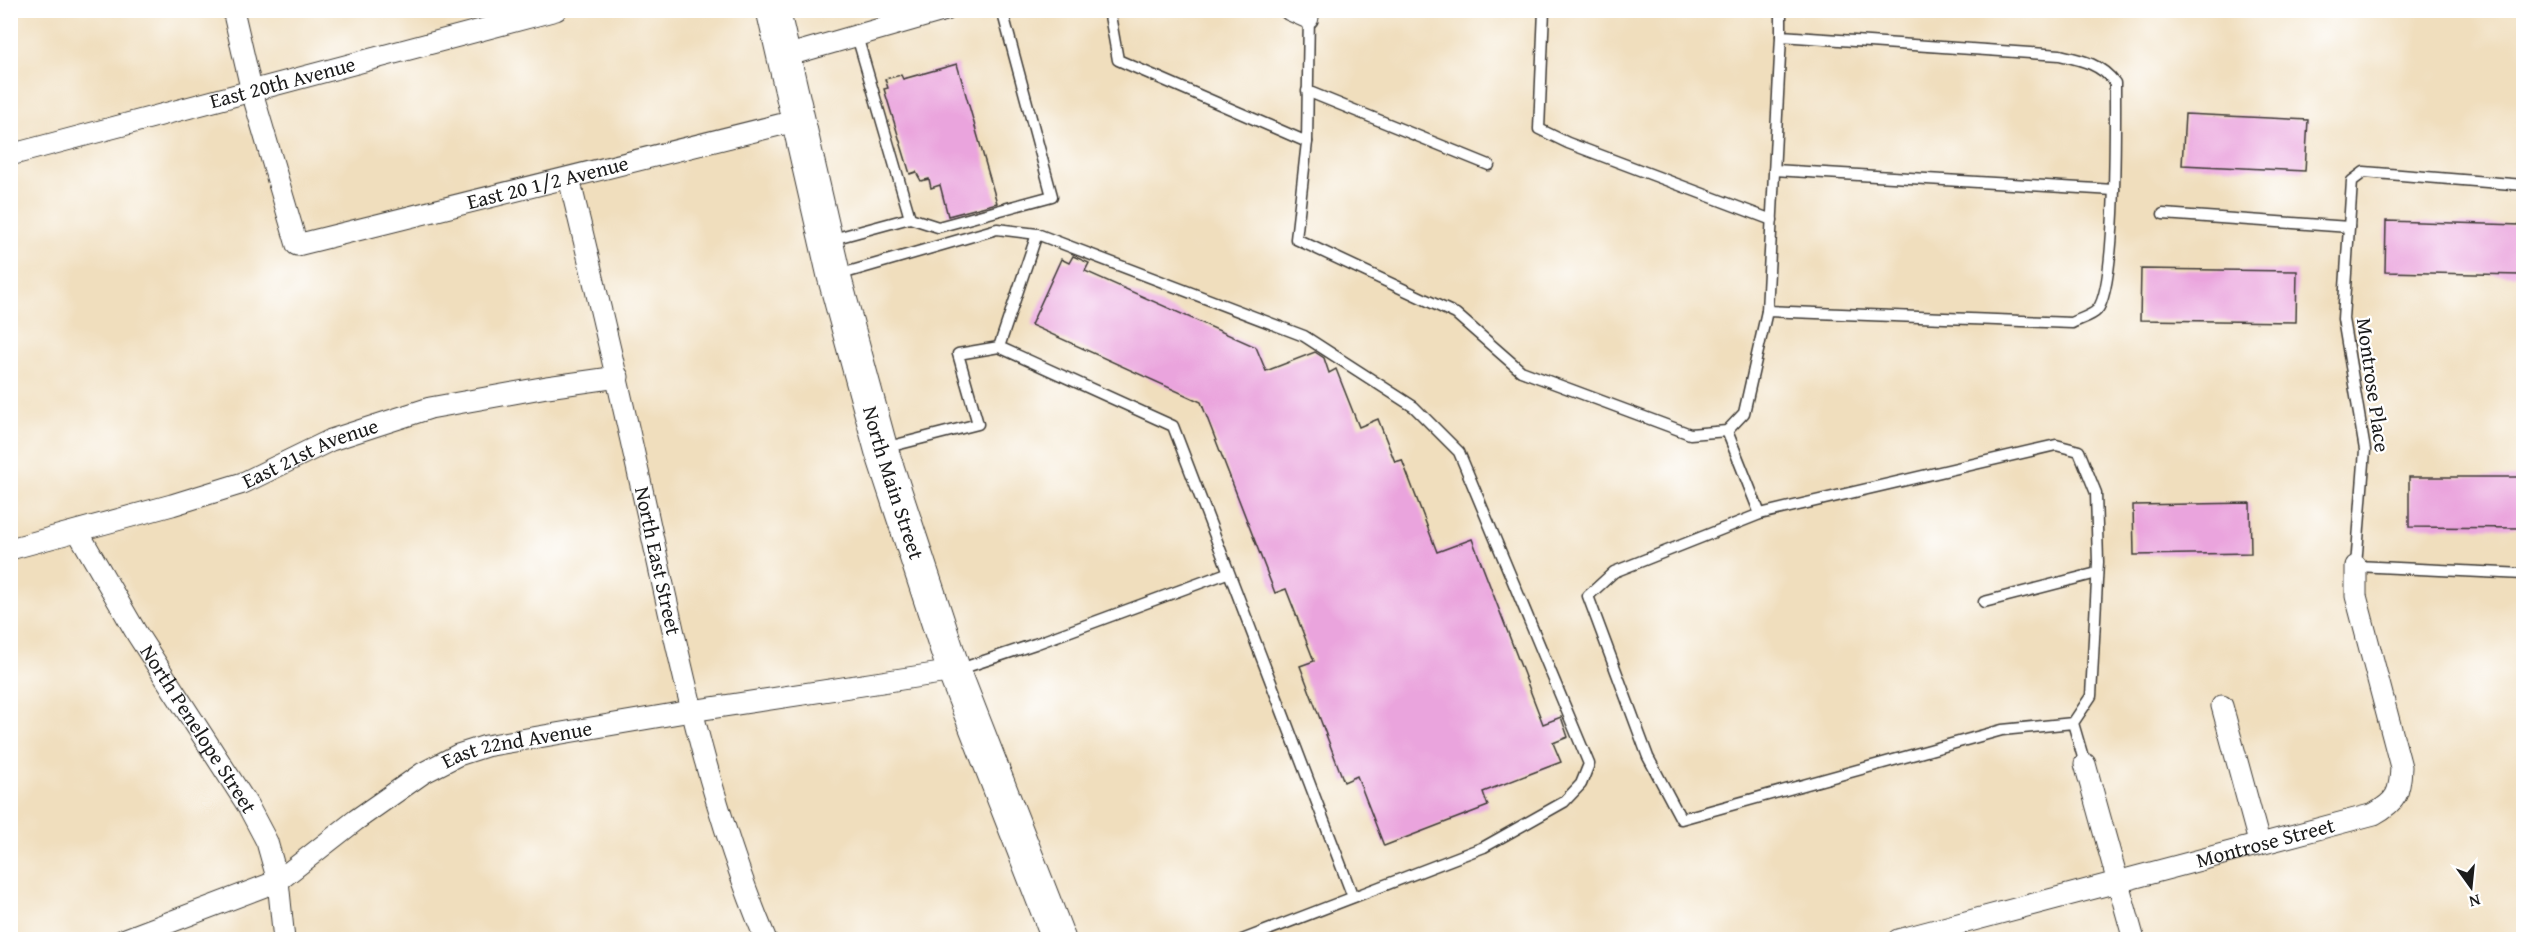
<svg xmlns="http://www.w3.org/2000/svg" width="2534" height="950" font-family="'Gentium Book Plus',serif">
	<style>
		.building { fill: #eaa4dd }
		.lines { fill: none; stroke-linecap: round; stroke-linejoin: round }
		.lane-casing { stroke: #3c3934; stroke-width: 13 }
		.street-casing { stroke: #3c3934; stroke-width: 23 }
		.primary-casing { stroke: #3c3934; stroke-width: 35 }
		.lane { stroke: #fff; stroke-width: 10 }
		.street { stroke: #fff; stroke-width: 21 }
		.primary { stroke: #fff; stroke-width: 33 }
		.labels { text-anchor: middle; stroke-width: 4.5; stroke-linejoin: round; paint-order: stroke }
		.street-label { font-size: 21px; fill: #1c1c1c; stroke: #fff }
	</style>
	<rect width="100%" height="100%" fill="#fff"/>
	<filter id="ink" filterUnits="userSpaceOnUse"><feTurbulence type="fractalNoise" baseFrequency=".0167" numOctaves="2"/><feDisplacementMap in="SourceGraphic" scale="12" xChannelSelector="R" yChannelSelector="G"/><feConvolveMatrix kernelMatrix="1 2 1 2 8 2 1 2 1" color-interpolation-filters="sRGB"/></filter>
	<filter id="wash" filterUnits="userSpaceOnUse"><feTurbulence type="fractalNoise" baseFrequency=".008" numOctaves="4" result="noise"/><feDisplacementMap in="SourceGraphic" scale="24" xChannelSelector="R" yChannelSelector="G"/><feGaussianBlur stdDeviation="1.35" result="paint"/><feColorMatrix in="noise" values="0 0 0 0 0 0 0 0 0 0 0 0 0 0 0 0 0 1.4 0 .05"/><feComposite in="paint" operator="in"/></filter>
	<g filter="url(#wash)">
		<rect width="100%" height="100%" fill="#f0debd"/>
		<g id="blocks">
			<!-- building -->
			<g class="building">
				<polygon points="957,64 997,203 948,216 940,185 931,188 929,179 921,181 916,172 910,174 884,89 888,88 885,79 901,75 903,79"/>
				<polygon points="2185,114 2308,120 2305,171 2182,165"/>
				<polygon points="2386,221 2521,225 2520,275 2385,272"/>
				<polygon points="1073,256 1089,263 1085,271 1256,347 1266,371 1315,352 1324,358 1329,373 1336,369 1359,427 1378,419 1395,462 1402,460 1437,552 1472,539 1543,724 1561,717 1568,737 1553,743 1561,762 1483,792 1488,806 1384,846 1357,776 1344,782 1300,666 1314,661 1286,589 1275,593 1201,402 1031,325 1061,259 1069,263"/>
				<polygon points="2141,269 2297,271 2296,322 2140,320"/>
				<polygon points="2409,477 2523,477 2523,528 2409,527"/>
				<polygon points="2250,503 2251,553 2134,555 2133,505"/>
			</g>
		</g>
	</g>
	<g filter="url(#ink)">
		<use href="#blocks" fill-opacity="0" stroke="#3c3934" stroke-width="1.5"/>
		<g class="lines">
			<defs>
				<g id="lane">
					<path d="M1109,10L1118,60L1307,142L1296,239L1456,314L1521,371L1690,434L1727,431L1744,413L1767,311L2072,323C2079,319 2092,316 2097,310C2117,288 2115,121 2115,83C2101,64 2082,60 2060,55L1781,36V10"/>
					<polyline points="1544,10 1539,129 1568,143 1772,220"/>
					<polyline points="1307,91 1489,165"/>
					<polyline points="1307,142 1309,14"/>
					<polyline points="1774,170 2114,190"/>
					<polyline points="2524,185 2364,172 2352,181 2343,319 2365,450 2356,566 2524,574"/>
					<polyline points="2163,214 2349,227"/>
					<polyline points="910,218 938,227 1052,196 1002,10"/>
					<polyline points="829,240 910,218 857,36"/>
					<polyline points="838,275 997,229 1037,234 1304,336 1414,407 1459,452 1589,764 1581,784 1564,802 1484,847 1242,940"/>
					<polyline points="1767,311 1781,36"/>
					<polyline points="999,347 1037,234"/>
					<polyline points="1727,431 1760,514"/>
					<polyline points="884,448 978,424 958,354 999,347 1173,426 1353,897"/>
					<polyline points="1984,602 2097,573"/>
					<polyline points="957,670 1035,644 1227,573"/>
					<polyline points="2073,723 2091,696 2098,562 2096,493 2079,451 2056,445 1760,514 1614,572 1588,596 1648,757 1681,819 2002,730 2073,723 2085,764"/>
				</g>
				<g id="street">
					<path id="s1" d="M233,10L252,92L297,245L799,120"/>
					<polyline points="1290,10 1308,18"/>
					<polyline points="782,57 946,10"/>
					<path id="s2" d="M10,155L556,10"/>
					<path id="s3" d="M569,178C598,297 626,415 652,535C682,672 711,810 766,940"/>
					<path id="s4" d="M78,532L137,634L248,806L267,842L278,881L284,940"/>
					<path id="s5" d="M10,549L172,505L243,483L331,440L430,408L547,387L618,377"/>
					<polyline points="2222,706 2259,842"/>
					<polyline points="2085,764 2134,940"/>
					<path id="s6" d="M123,940L278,881L356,820L423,773L458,755L486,746L691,711L954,671"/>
					<path id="s7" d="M1898,940L2374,814C2397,801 2400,793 2401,767L2356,596V566"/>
				</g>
				<g id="primary">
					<path id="s8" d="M773,10L834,276L881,449L954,671L1059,940"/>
				</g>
			</defs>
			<!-- lane casing -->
			<use href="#lane" class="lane-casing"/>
			<!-- street casing -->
			<use href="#street" class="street-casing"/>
			<!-- primary casing -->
			<use href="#primary" class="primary-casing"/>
			<!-- lane -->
			<use href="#lane" class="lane"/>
			<!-- street -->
			<use href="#street" class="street"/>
			<!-- primary -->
			<use href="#primary" class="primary"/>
		</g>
	</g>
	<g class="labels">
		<!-- street labels -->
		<g class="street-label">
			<text dy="7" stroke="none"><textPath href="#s2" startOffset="282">East 20th Avenue</textPath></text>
			<text dy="7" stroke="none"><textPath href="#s1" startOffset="502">East 20 1/2 Avenue</textPath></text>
			<text transform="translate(2373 385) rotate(82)" y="7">Montrose Place</text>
			<text dy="7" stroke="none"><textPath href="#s5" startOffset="316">East 21st Avenue</textPath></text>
			<text dy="7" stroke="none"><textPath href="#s8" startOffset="488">North Main Street</textPath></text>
			<text dy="7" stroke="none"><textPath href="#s3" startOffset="393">North East Street</textPath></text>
			<text dy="7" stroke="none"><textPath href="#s4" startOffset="231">North Penelope Street</textPath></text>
			<text dy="7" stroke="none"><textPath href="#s6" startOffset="446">East 22nd Avenue</textPath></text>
			<text dy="7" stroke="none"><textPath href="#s7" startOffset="380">Montrose Street</textPath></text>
		</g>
	</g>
	<!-- margin -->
	<rect width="2534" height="950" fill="none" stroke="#fff" stroke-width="36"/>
	<!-- north arrow -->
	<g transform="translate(2471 887) rotate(165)" stroke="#ffffff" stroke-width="4.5" paint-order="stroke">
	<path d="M0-4.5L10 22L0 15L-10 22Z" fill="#1c1c1c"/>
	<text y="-9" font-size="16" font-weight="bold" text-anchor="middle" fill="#1c1c1c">N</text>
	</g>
</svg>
